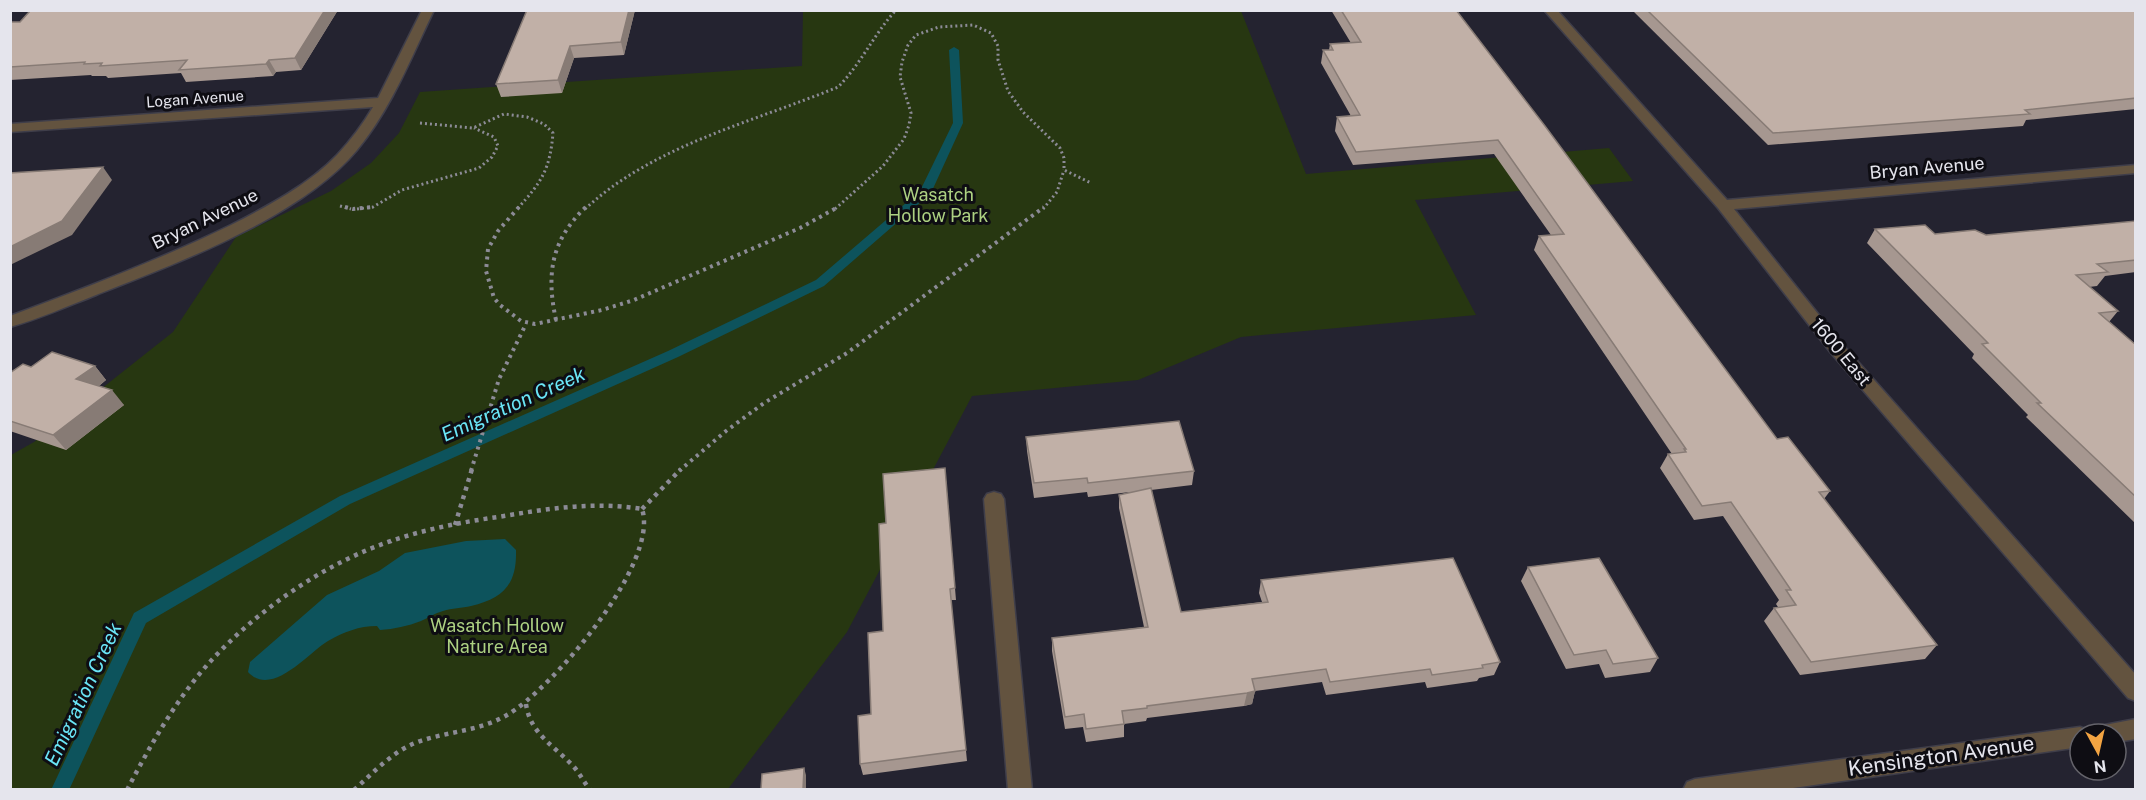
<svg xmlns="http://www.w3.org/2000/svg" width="2146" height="800" font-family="'Public Sans',sans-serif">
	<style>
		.green { fill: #273711 }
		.water { fill: #0d535c }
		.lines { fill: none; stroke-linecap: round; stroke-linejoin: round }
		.stream { fill: #0d535c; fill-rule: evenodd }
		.service-casing { stroke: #3f3e4a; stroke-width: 3 }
		.minor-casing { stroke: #3f3e4a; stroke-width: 3 }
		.path-far2 { stroke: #8c8b96; stroke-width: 3; stroke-dasharray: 2 3; stroke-linecap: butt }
		.path-far1 { stroke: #8c8b96; stroke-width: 4; stroke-dasharray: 3 4.5; stroke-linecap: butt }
		.path { stroke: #8c8b96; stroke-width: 4.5; stroke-dasharray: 4 5; stroke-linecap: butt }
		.service { fill: #63533f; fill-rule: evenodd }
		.minor { fill: #63533f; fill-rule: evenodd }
		.wall { fill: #a69790 }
		.shaded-wall { fill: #877b75 }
		.building { fill: #c1b0a7; stroke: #877b75; stroke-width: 1.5 }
		.labels { text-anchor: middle; stroke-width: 6; stroke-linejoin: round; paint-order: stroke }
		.far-street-label { font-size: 15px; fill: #e5e5ed; stroke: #0e0d13 }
		.street-label { font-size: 18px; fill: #e5e5ed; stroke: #0e0d13 }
		.park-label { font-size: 18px; fill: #add182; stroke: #0e0d13 }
		.water-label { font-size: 20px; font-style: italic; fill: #6ae5f6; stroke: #0e0d13 }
		.near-street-label { font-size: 21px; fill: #e5e5ed; stroke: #0e0d13 }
	</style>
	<rect width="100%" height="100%" fill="#242330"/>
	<!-- green -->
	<polygon class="green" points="803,11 1241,11 1306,174 1609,148 1633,181 1415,200 1476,315 1241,337 1138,380 972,396 847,632 728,789 11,790 11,455 34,442 173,332 236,237 331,191 371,163 399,133 420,92 802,66"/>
	<!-- water -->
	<path class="water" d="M505,539L516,550C517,585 503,598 471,606C462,608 452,608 443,611C435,613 428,618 421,621C408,626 394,629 380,630L377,626C359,626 344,632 328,641C308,653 272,698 248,672L250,662L327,595L379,571L405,553L466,541Z"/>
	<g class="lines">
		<!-- stream -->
		<polygon class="stream" points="954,47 959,50 963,123 931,193 824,286 678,357 350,504 146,623 69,790 51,790 134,613 340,496 668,351 816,280 920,191 953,123 949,50"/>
		<defs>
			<polygon id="service" points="994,492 1001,494 1004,499 1032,790 1008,790 984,499 987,494"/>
			<g id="minor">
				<path d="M422,10H434C411,58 391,109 357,150C300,218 177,263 96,295C68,306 39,319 10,327V316C85,288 159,260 231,225C268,206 308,185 337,155C351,140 363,124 373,107L10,132V124L378,98Z"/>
				<polygon points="1544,10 1557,10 1727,200 2136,165 2136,173 1734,209 1843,345 2136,675 2136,701 2128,698 1831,353 1718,208"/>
				<polygon points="2136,719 2136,739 2116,742 2116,734 2090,734 2094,727"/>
				<polygon points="2080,727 2088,730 2090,734 2080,734 2080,747 1779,790 1683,790 1687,782 1695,779"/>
			</g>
		</defs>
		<!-- service casing -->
		<use href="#service" class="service-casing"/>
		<!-- minor casing -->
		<use href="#minor" class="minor-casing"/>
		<!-- path-far2 -->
		<g class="path-far2">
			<path d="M420,123L473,128L504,114L527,117L544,124L553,133C550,169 542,182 517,209"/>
			<polyline points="340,206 351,209"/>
			<polyline points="357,209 373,207 402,190 479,168 492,157 498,146 494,137 474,128"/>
			<path d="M585,209C654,145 753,122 838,87C861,64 874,34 896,10"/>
			<polyline points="835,209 883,166 904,139 909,125 911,113 900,77 902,62 908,45 916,35 939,27 973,25 991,33 998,46 998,60 1008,91 1023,112 1060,148 1064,158 1064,170 1091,183"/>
			<polyline points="1043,209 1057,192 1064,170"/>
		</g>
		<!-- path-far1 -->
		<g class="path-far1">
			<polyline points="345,207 353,209 372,207"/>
			<polyline points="519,207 498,231 488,249 486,271 494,298 500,305 521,321 535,324 602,310 634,300 800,228 838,207"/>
			<path d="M556,320C546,274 551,240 586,207"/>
			<polyline points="471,471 499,379 526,324"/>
			<polyline points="679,471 726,431 764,403 847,353 1044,207"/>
		</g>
		<!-- path -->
		<g class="path">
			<polyline points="642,509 681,469"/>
			<polyline points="455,525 472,469"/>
			<path d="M526,704C530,734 555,746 574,767C580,774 584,782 590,790"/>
			<path d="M127,790C150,746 175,701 208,664C256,611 323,564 391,541C426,529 462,522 498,517C546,509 593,501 642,509"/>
			<path d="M354,790C373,773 391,753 415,743C446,731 478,732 507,715C552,689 660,563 642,509"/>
		</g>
		<!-- service -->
		<use href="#service" class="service"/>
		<!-- minor -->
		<use href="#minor" class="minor"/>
	</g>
	<!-- wall -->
	<g class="wall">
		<polygon points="40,10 338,10 301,70 276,72 273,76 186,82 181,73 108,78 106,76 92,76 91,75 10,80 10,22 20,22"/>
		<polygon points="635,10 624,55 574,58 562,93 501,97 496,84"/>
		<polygon points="1331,10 1456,10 1777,439 1830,491 1824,499 1937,645 1925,659 1800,675 1764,621 1774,608 1778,607 1776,604 1779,600 1723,516 1694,520 1660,468 1668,454 1672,454 1534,250 1539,236 1551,235 1494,154 1353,165 1335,131 1337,117 1351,116 1321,63 1323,50 1329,50 1330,44 1351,43"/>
		<polygon points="1632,10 2136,10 2136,109 2026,120 2023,126 1768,145"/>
		<polygon points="2136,221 2136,272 2105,276 2097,286 2089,287 2118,311 2109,322 2136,345 2136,524 2026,417 2028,415 1972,358 1974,354 1867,243 1875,229 1935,234 1986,235"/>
		<polygon points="95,366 106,380 99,386 124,405 66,450 10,431 10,373 31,367"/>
		<polygon points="1026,437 1194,471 1192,485 1151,490 1181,612 1262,602 1259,593 1261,580 1500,662 1494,675 1479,678 1477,681 1427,688 1425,682 1326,695 1322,682 1255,691 1252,704 1244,706 1147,718 1146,721 1124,724 1124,737 1086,742 1083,727 1065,729 1052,651 1052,638 1144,627 1119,508 1119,495 1130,492 1088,497 1087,492 1034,498 1027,451"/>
		<polygon points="945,468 956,600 951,600 967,761 863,775 860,764 871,714 883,631 886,523"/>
		<polygon points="1528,567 1658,658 1650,672 1605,678 1599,664 1566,669 1521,581"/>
	</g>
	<!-- shaded-wall -->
	<g class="shaded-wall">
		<polygon points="325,10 338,10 301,70 295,58"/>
		<polygon points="629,10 635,10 624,55 621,42"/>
		<polygon points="570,46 574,58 562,93 558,80"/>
		<polygon points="269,60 276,72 273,76 266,64"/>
		<polygon points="103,167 112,180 72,235 10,265 10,247"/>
		<polygon points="95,366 106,380 88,394 76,379"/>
		<polygon points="112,390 124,405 66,450 53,435"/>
		<polygon points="1255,691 1252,704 1244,706 1247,693"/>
		<polygon points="804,768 806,775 806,789 803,789"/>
	</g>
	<!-- building -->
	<g class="building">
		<polygon points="40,10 325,10 295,58 269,60 266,64 179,70 187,60 100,66 102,63 84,64 85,62 10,67 10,22 20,22 30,11"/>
		<polygon points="527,10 629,10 621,42 570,46 558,80 496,84"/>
		<polygon points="1341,10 1456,10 1545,126 1777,439 1788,437 1830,491 1819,492 1937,645 1811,662 1774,608 1796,605 1786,590 1791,590 1731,502 1702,506 1668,454 1686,452 1684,449 1686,449 1539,236 1564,234 1498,140 1356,152 1337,117 1360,115 1323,50 1333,50 1330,44 1361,42"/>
		<polygon points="1647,10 2136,10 2136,98 2025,110 2030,114 1773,133"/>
		<polygon points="103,167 62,221 10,247 10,173"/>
		<polygon points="2136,221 2136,260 2097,264 2108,272 2076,275 2118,311 2099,313 2136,345 2136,497 2037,403 2041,403 1982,344 1988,343 1875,229 1925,225 1935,234 1975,230 1986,235"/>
		<polygon points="52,352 95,366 76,379 112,390 53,435 10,421 10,373 23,364 31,367"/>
		<polygon points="1179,421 1194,471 1088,483 1087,478 1034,483 1026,437"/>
		<polygon points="945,468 955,588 950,589 966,750 860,764 858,716 871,714 868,633 883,631 879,524 886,523 883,474"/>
		<polygon points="1151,488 1181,612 1268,602 1261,580 1453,558 1500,662 1482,665 1483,668 1432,675 1430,669 1330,682 1326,669 1252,679 1255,691 1247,693 1147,706 1147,708 1122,711 1124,724 1086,729 1084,714 1065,717 1052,638 1148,627 1119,495"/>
		<polygon points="1599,558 1658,658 1613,664 1606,650 1574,655 1528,567"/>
		<polygon points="804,768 803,789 761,789 762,774"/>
	</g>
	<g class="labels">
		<!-- far-street labels -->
		<g class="far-street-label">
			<text transform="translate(195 99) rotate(-4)" y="5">Logan Avenue</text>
		</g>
		<!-- street labels -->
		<g class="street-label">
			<text transform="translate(1927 168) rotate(-5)" y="6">Bryan Avenue</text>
			<text transform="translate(205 219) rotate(-26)" y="6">Bryan Avenue</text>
			<text transform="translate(1841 352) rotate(50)" y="6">1600 East</text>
		</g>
		<!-- park labels -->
		<g class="park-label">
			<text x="938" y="201">Wasatch<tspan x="938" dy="21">Hollow Park</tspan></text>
			<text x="497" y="632">Wasatch Hollow<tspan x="497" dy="21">Nature Area</tspan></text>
		</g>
		<!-- water labels -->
		<g class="water-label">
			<text transform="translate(513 404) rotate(-24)" y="7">Emigration Creek</text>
			<text transform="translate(83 694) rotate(-65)" y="7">Emigration Creek</text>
		</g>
		<!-- near-street labels -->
		<g class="near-street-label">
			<text transform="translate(1941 756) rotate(-8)" y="7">Kensington Avenue</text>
		</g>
	</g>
	<!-- border -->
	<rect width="2146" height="800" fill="none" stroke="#e5e5ed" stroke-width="24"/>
	<!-- north arrow -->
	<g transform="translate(2098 752) rotate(172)"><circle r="28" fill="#0e0d13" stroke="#64636a" stroke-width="1.5"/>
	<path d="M0-4.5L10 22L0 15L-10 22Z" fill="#f3a442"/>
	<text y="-9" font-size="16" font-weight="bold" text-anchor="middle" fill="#e5e5ed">N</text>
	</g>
</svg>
